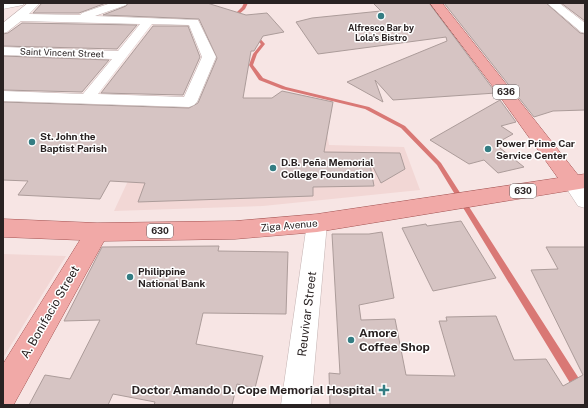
<svg xmlns="http://www.w3.org/2000/svg" width="588" height="408" font-family="'Public Sans',sans-serif">
	<style>
		.built { fill: #f2d7d5 }
		.lines { fill: none; stroke-linecap: round; stroke-linejoin: round }
		.stream { fill: #d97875; fill-rule: evenodd }
		.building { fill: #d6c4c3; stroke: #ac9c9a }
		.minor-casing { stroke: #c3b2b1; stroke-width: 1 }
		.primary-casing { stroke: #a45453; stroke-width: 1 }
		.minor { fill: #fff; fill-rule: evenodd }
		.primary { fill: #f1a9a7; fill-rule: evenodd }
		.poi-dot { fill: #347d83; stroke: #fff; stroke-width: 1.5 }
		.labels { text-anchor: middle; stroke-width: 3; stroke-linejoin: round; paint-order: stroke }
		.far-poi-label { font-size: 9px; font-weight: bold; fill: #292222; stroke: #fff }
		.far-street-label { font-size: 9px; fill: #292222; stroke: #fff }
		.shield { fill: #fff; stroke: #696464; stroke-width: 1 }
		.shield-label { font-size: 9px; font-weight: bold; fill: #292222 }
		.poi-label { font-size: 10px; font-weight: bold; fill: #292222; stroke: #fff; text-anchor: start }
		.street-label { font-size: 10px; fill: #292222; stroke: #fff }
		.near-street-label { font-size: 12px; fill: #292222; stroke: #fff }
		.near-poi-label { font-size: 12px; font-weight: bold; fill: #292222; stroke: #fff; text-anchor: start }
	</style>
	<rect width="100%" height="100%" fill="#f7e5e4"/>
	<!-- built -->
	<g class="built">
		<polygon points="168,107 273,107 325,121 329,145 404,147 420,190 263,206 114,211 147,140 158,131"/>
		<polygon points="3,254 66,256 3,358"/>
	</g>
	<g class="lines">
		<!-- stream -->
		<g class="stream">
			<polygon points="244,3 248,3 245,9 238,15 237,21 235,21 234,15 242,7"/>
			<polygon points="252,34 256,34 265,44 257,54 253,65 263,78 286,87 369,107 405,126 441,163 585,388 585,402 581,401 437,165 401,128 365,109 282,89 259,80 249,65 253,54 261,44 252,36"/>
		</g>
	</g>
	<!-- building -->
	<g class="building">
		<polygon points="42,3 106,3 79,13 33,13"/>
		<polygon points="128,3 207,3 246,15 267,13 284,32 263,36 254,51 251,51 243,98 272,98 282,91 333,102 324,152 400,153 405,169 381,183 369,159 374,186 313,187 313,196 138,202 145,183 110,181 100,199 18,195 28,181 3,180 3,102 189,108 198,103 217,58 199,19 103,15 126,6"/>
		<polygon points="373,3 429,3 496,93 393,100 375,80 383,102 347,82 447,41 446,37 318,54 296,22 312,18 381,11"/>
		<polygon points="444,3 546,3 580,33 585,34 585,110 553,111 534,117"/>
		<polygon points="561,3 585,3 585,21"/>
		<polygon points="22,23 137,25 117,49 3,46 3,34 8,33"/>
		<polygon points="153,26 188,26 200,57 183,95 101,93"/>
		<polygon points="3,56 109,60 82,92 3,90"/>
		<polygon points="500,100 516,122 501,126 513,134 495,144 524,167 498,173 484,160 469,164 430,140"/>
		<polygon points="461,221 496,278 433,291 402,228 426,224 427,226"/>
		<polygon points="382,232 394,298 359,305 361,320 395,319 406,375 455,376 439,321 447,321 446,317 496,316 514,360 546,359 563,386 583,375 531,270 558,269 546,247 585,247 585,405 330,405 329,373 340,374 332,234 369,234"/>
		<polygon points="219,246 218,251 288,252 286,314 203,313 196,344 263,356 255,388 237,384 232,405 154,405 155,402 113,394 108,405 29,405 45,375 70,379 100,320 64,321 102,247"/>
	</g>
	<g class="lines">
		<defs>
			<g id="minor">
				<polygon points="3,3 24,3 23,5 3,9"/>
				<path d="M28,3H40L29,14L80,15L82,13L111,3H127L126,5L95,16L198,20L216,57L197,102L194,105L189,107L3,101V91L83,94L112,59L3,55V47L118,51L140,24L21,21L7,32L3,33V23ZM152,24L189,25L202,57L184,97L98,94Z"/>
				<polygon points="547,3 559,3 585,23 585,33 581,32"/>
				<path d="M573,176C588,181 585,195 585,208L578,206L563,183L566,178Z"/>
				<polygon points="317,215 324,217 327,223 311,405 281,405 307,223 310,217"/>
			</g>
			<polygon id="primary" points="430,3 442,3 578,175 585,174 585,188 317,232 235,239 104,241 14,404 3,405 3,364 80,240 3,237 3,219 97,223 235,221 317,214 558,178 491,84"/>
		</defs>
		<!-- minor casing -->
		<use href="#minor" class="minor-casing"/>
		<!-- primary casing -->
		<use href="#primary" class="primary-casing"/>
		<!-- minor -->
		<use href="#minor" class="minor"/>
		<!-- primary -->
		<use href="#primary" class="primary"/>
	</g>
	<!-- markers -->
	<g class="poi-dot">
		<circle cx="381" cy="16" r="4"/>
		<circle cx="32" cy="142" r="4"/>
		<circle cx="488" cy="149" r="4"/>
		<circle cx="273" cy="168" r="4"/>
		<circle cx="130" cy="277" r="4"/>
		<circle cx="351" cy="340" r="4"/>
		<path d="M382 384h4v4h4v4h-4v4h-4v-4h-4v-4h4z"/>
	</g>
	<g class="labels">
		<!-- far-poi labels -->
		<g class="far-poi-label">
			<text x="381" y="31">Alfresco Bar by<tspan x="381" dy="10">Lola's Bistro</tspan></text>
		</g>
		<!-- far-street labels -->
		<g class="far-street-label">
			<text transform="translate(62 53) rotate(2)" y="3">Saint Vincent Street</text>
		</g>
		<!-- shield labels -->
		<g class="shield">
			<rect x="493" y="85" width="26" height="14" rx="3"/>
			<rect x="510" y="184" width="26" height="14" rx="3"/>
			<rect x="147" y="224" width="26" height="14" rx="3"/>
		</g>
		<g class="shield-label">
			<text x="506" y="95">636</text>
			<text x="523" y="194">630</text>
			<text x="160" y="234">630</text>
		</g>
		<!-- poi labels -->
		<g class="poi-label">
			<text x="40" y="140">St. John the<tspan x="40" dy="12">Baptist Parish</tspan></text>
			<text x="496" y="147">Power Prime Car<tspan x="496" dy="12">Service Center</tspan></text>
			<text x="281" y="166">D.B. Peña Memorial<tspan x="281" dy="12">College Foundation</tspan></text>
			<text x="138" y="275">Philippine<tspan x="138" dy="12">National Bank</tspan></text>
		</g>
		<!-- street labels -->
		<g class="street-label">
			<text transform="translate(289 225) rotate(-5)" y="4">Ziga Avenue</text>
		</g>
		<!-- near-street labels -->
		<g class="near-street-label">
			<text transform="translate(50 312) rotate(-60)" y="4">A. Bonifacio Street</text>
			<text transform="translate(307 314) rotate(-83)" y="4">Reuvivar Street</text>
		</g>
		<!-- near-poi labels -->
		<g class="near-poi-label">
			<text x="359" y="337">Amore<tspan x="359" dy="14">Coffee Shop</tspan></text>
			<text x="375" y="394" text-anchor="end">Doctor Amando D. Cope Memorial Hospital</text>
		</g>
	</g>
	<!-- border -->
	<rect width="588" height="408" fill="none" stroke="#292222" stroke-width="8"/>
</svg>
